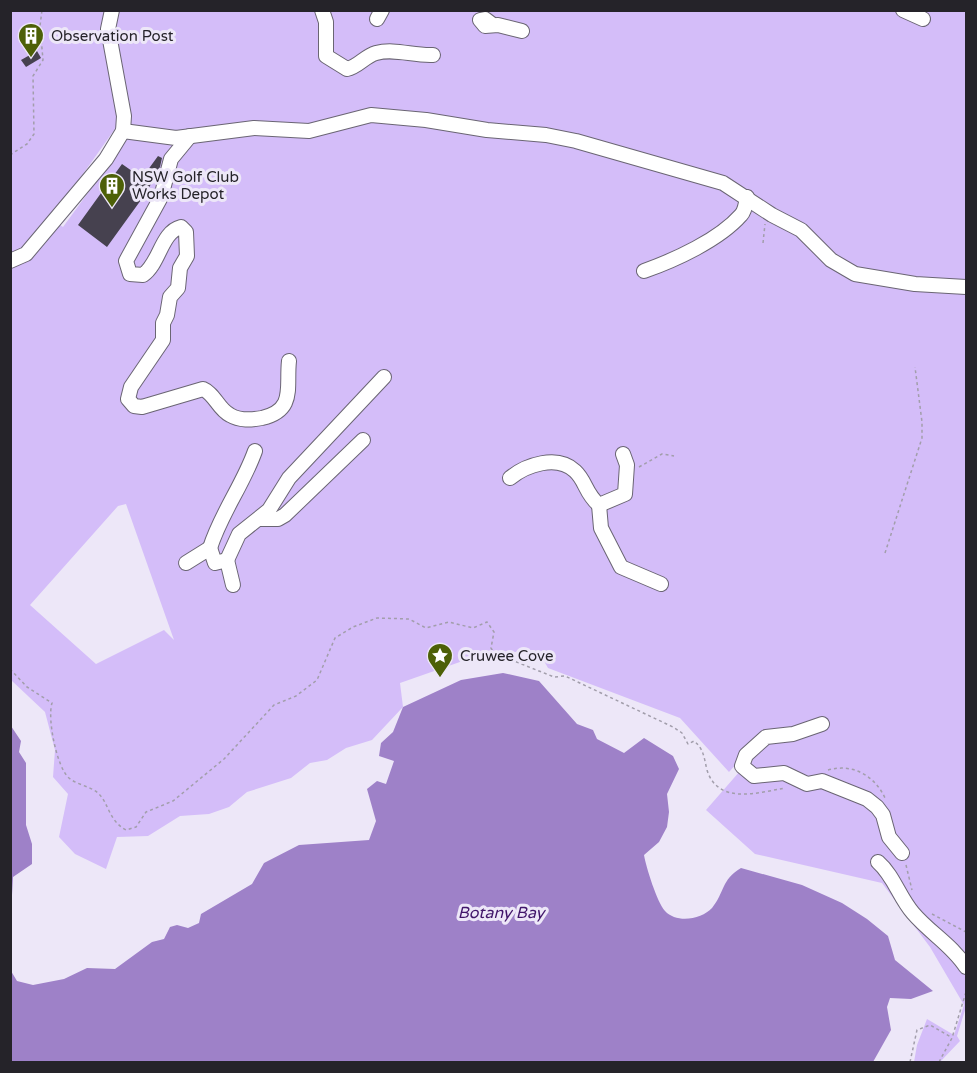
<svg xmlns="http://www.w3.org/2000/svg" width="977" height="1073" font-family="'Varela Round',sans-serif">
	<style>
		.green { fill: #d4bdf9; fill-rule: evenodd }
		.water { fill: #9e81c8 }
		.building { fill: #46414f }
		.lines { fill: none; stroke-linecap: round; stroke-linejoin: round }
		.minor-casing { stroke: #6a6573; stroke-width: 16 }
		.path { stroke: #a29eab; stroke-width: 1.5; stroke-dasharray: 3 3; stroke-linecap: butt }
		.minor { stroke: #fff; stroke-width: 14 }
		.labels { text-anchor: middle; stroke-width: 6; stroke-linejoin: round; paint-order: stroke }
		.poi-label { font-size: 15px; fill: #252329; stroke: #ede7f8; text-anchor: start }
		.water-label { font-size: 16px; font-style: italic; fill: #41156a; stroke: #ede7f8 }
	</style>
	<rect width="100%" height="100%" fill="#ede7f8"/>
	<!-- green -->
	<path class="green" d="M10,11H108L122,119L51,219L63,227L128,138L130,107L117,50V11H966V1007L957,1036L960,1041L940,1062H914L917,1045L927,1019L954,1035L964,1005L930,947L882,883L755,854L706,810L747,763L760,738L729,772L680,718L548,668L540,654L534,650L477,656L400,683L403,707L372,740L346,748L327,760L310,763L291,778L247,792L229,807L209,814L180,816L148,836L117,837L106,869L75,854L59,837L68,794L53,777L55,750L45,712L11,680ZM126,504L174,640L164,630L96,664L30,605L118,506Z"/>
	<!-- water -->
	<g class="water">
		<path d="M503,673L539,681L577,724L593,730L597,739L624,753L644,738L673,756L679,769L667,794L669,812L667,827L659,842L644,855C646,867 657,902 665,911C677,924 702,919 712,908C725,892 721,880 741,868L802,885L842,903L867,919L888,936L895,960L933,991L911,999L890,998L887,1007L891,1030L873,1062H11V971L17,981L33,985L64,979L87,968L115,969L152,942L164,939L170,927L177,925L188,928L199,923L201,914L252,884L264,863L299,845L369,840L376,821L367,789L377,781L386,784L394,761L379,756L381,743L393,732L403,707L461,680Z"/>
		<polygon points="11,726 21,741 19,752 26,763 26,825 32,844 32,864 13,877 11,913"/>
	</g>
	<!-- building -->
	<g class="building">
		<polygon points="37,51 41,58 26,67 21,60"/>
		<polygon points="158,156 162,158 160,167 149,183 151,184 146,193 107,247 78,225 122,164 142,178"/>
	</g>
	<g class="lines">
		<defs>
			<g id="minor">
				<path d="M322,10L326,22V56L347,69C358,67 365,56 376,53C395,48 413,56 433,55"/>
				<polyline points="903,10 923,19"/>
				<polyline points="377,19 382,10"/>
				<polyline points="493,25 485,19 480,20 485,26 498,25 522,31"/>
				<polyline points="123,131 176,138 254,128 309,131 371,115 426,120 487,130 546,135 576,141 723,183 772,215 801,230 831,260 855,274 915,284 966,287"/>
				<path d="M190,136L171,159L161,197L126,261L130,274L143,275C160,263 161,232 181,227L186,232L187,256L180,268L178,288L170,297L167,315L163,323V340L131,387L128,399L134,406L142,407L203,389C215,394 218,409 230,415C240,421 251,420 262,418C296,410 286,387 289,361"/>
				<polyline points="10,261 26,254 106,159 123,131 124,116 108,29 112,10"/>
				<path d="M644,271C675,260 719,240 741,215C745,211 746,203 747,197"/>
				<path d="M510,478C526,465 557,454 575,471C586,481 585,493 599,505L625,494L627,465L623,454"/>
				<polyline points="599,505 601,528 621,567 661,584"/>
				<polyline points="260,519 278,519 285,515 363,440"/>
				<path d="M210,548C221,513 243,485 255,451"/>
				<polyline points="227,560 239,534 269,510 289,478 384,377"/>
				<polyline points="186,563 210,548 215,563 227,560 233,585"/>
				<polyline points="822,724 793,734 766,737 746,755 742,766 754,776 784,773 807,784 822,781 867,799 877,807 883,815 889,837 902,853"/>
				<path d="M878,862C894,876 899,897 913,913C930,933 952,945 966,967"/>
			</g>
		</defs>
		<!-- minor casing -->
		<use href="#minor" class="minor-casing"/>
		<!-- path -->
		<g class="path">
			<polyline points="10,155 27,144 34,134 33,76 43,60 40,26 42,10"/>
			<polyline points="763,243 765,224"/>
			<polyline points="639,467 662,454 674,456"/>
			<polyline points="885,553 922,438 922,422 915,367"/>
			<path d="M10,669L27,687L52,703C47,719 57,768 69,778C77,785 90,786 98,793C109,803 108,820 126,830L136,827L146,812L173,801L224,759L274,705L296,696L317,680L335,638L353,627L377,618L409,619L426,628L449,622L473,628L487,622L494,632L491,648L494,653L554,677L565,676L673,727L682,733L688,744L694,741C704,749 704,758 707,770C718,805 757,793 785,788"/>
			<path d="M828,770C853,763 875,776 885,798"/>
			<polyline points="906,865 912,890"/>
			<polyline points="932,914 966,932"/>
			<polyline points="910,1062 917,1030 930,1025 951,1037"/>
			<polyline points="939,1062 952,1038 966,992"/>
		</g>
		<!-- minor -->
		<use href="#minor" class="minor"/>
	</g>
	<!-- icons -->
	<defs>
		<symbol id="building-pin" viewBox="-11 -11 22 30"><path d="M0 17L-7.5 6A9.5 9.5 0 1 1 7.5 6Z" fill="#4d6007" stroke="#ede7f8"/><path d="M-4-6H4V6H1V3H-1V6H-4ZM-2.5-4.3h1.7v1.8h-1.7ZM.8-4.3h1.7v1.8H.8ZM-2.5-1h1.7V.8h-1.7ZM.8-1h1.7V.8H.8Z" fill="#fff"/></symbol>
		<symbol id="sight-pin" viewBox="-11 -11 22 30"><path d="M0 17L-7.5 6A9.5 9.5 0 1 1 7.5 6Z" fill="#4d6007" stroke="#ede7f8"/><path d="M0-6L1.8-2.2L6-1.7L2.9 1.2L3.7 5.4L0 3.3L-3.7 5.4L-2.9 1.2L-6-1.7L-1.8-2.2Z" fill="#fff"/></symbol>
	</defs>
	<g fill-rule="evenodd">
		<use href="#building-pin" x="16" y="21" width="30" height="40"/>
		<use href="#building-pin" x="97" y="171" width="30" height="40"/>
		<use href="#sight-pin" x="425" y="641" width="30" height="40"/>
	</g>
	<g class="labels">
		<!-- poi labels -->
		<g class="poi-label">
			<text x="51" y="41">Observation Post</text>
			<text x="132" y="182">NSW Golf Club<tspan x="132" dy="17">Works Depot</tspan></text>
			<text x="460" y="661">Cruwee Cove</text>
		</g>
		<!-- water labels -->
		<g class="water-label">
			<text x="501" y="918">Botany Bay</text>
		</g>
	</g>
	<!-- border -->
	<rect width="977" height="1073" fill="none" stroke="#252329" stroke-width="24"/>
</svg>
